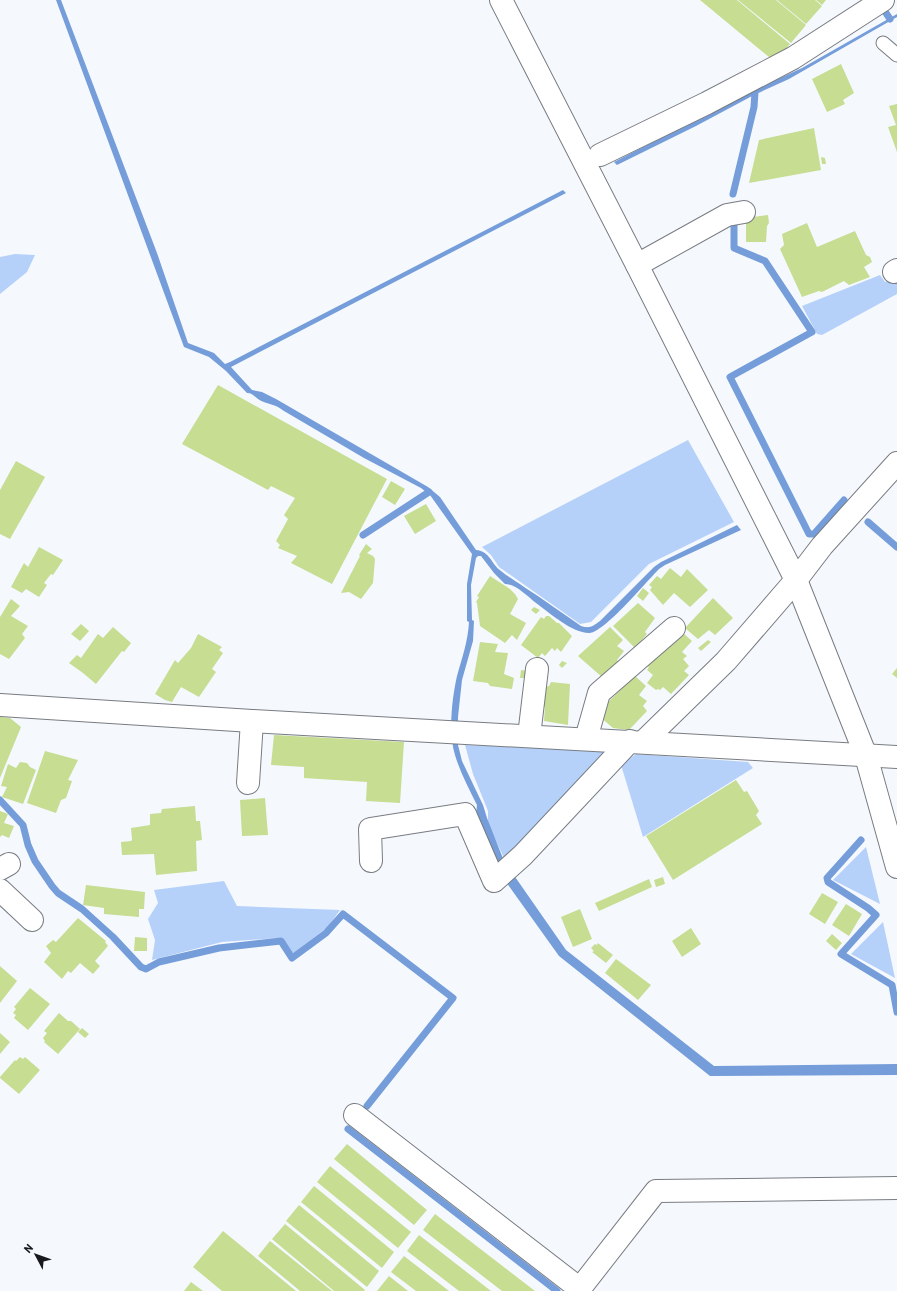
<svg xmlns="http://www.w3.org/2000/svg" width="897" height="1291" font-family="Barlow,sans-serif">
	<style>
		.green { fill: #b6d1f9 }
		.water { fill: #759dda }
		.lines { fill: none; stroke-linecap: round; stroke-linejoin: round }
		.stream { stroke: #759dda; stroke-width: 7 }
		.building { fill: #c6dd92 }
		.service-casing { stroke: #787c82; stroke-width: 15 }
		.minor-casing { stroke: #787c82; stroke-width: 24 }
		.tertiary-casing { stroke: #787c82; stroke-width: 24 }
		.service { stroke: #fff; stroke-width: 13 }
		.minor { stroke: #fff; stroke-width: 22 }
		.tertiary { stroke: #fff; stroke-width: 22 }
	</style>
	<rect width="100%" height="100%" fill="#f5f9fe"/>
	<!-- green -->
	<g class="green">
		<polygon points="15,254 35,255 27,272 0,294 0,257"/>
		<polygon points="880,275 885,282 897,275 897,294 822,335 817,334 802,306"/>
		<polygon points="688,440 734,522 649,564 591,622 580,624 499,567 491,555 482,547"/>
		<polygon points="465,745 614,751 505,860 488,824 488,811 473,774"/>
		<polygon points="636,754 748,762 753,768 643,837 621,765"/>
		<polygon points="866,847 880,904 833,880"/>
		<polygon points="224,881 237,906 340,910 328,927 293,953 284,941 279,938 222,942 152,960 155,940 148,919 158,903 154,890"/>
		<polygon points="883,922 895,978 851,954"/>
	</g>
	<!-- water -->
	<g class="water">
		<path d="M56,0H61L157,253L188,343L214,353L225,364L230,362L563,190L566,193L231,367L252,390L262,392L276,399L428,487L440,497L476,550C490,551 491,564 501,571C508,577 516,581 524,587C543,599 562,613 581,626C590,629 593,626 600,621L654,567L661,562L737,525L741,530L665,565L659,569C647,581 603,634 589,633C572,633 550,613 536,603C527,596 516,584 505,584L494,573L481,556H478L476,558L471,585L472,620L474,621L473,641L462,680L458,717V745L462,761L483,805L487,818L504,861L566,950L714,1066L897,1064V1075L710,1076L559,956L496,868L476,814L477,805C469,789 460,772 455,755C448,733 452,698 457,676C462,658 468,641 469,622L467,621V584L472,554L430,495L421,488L364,458L284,411C274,403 267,405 258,399C254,396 252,393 247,393L226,371L209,357L184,347Z"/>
		<polygon points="897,14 897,17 789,79 754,95 696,126 617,165 614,162 758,88 802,68"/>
	</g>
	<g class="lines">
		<!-- stream -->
		<g class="stream">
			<polyline points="880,4 890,19"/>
			<polyline points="733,194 754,107 755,92"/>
			<polyline points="734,224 734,248 765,261 812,332 730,377 809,534 814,534 844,500"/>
			<polyline points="868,522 897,547"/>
			<polyline points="363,535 429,492"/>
			<polyline points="0,800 23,825 28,845 35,861 52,886 58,893 82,909 113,937 141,967 146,969 159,962 219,948 281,941 292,958 326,933 343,914 453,998 367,1106"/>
			<polyline points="861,840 827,878 828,882 868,908 876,915 841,954 892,985 897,1012"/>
			<polyline points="348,1129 557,1291"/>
		</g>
	</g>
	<!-- building -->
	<g class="building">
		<polygon points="700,0 737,0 790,44 775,62"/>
		<polygon points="738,0 776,0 806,25 791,43"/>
		<polygon points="777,0 815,0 822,6 806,24"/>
		<polygon points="816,0 826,0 822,5"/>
		<polygon points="841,64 854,93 843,100 845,104 827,112 812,79"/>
		<polygon points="897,104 897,152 888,127 896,125 889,106"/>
		<polygon points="814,128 821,170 749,183 759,140"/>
		<polygon points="821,157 825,158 826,164 822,164"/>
		<polygon points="768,215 769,223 767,226 766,242 746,242 746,218"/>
		<polygon points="807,223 817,247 855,231 866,255 870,257 872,262 864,267 870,277 849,285 844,281 822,292 819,291 802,297 780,249 784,245 782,234"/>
		<polygon points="218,385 387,479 332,584 291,563 297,556 278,548 280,545 276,541 288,519 284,515 295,498 271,486 268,490 182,444"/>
		<polygon points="16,461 45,477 10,539 0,534 0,490"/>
		<polygon points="391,481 405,489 395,505 382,497"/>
		<polygon points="426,504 436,521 415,534 404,516"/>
		<polygon points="366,544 372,549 367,553 373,556 375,559 373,583 361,599 349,592 341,593 360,556 359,555"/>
		<polygon points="39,547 63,560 53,575 51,574 44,583 47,585 39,597 26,589 22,593 11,587 24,563 28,567"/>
		<polygon points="670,568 681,577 687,569 708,590 690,607 674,593 663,605 650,590 652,587 649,585 657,576 661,579"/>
		<polygon points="490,576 510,589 515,594 518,599 510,614 526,623 517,640 512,635 505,643 480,626 477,603 476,602 479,597 477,596"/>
		<polygon points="643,588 649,593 643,601 637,596"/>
		<polygon points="713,598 733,618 715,635 709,630 698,639 685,628"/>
		<polygon points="11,599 20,606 11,616 28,626 22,634 25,638 9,659 0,654 0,617"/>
		<polygon points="638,603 655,618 645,632 647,634 635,648 613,626"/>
		<polygon points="534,607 540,610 536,614 531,610"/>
		<polygon points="546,616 549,616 557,623 559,623 572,636 561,652 557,648 555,651 552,648 545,656 542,653 538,658 521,645 541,617 544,619"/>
		<polygon points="81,624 89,631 80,641 71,634"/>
		<polygon points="113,627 131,643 124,652 122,651 96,684 83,673 69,663 77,655 81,658 98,634 103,638"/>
		<polygon points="610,627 623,640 617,646 624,651 617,660 618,661 602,677 578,656"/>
		<polygon points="682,632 692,641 682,652 687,656 683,659 689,666 684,671 689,675 671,694 663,687 660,690 658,689 656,690 647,683 653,675 647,670 649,667 647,666"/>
		<polygon points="198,634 222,647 219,650 223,653 212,669 216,672 199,697 181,687 172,702 165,700 155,694 175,660 178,663 191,648"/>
		<polygon points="708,640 711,642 701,651 698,648"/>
		<polygon points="480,642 498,644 495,652 508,653 504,674 514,678 512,689 490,686 488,683 473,681"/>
		<polygon points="562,661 567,663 562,668 559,665"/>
		<polygon points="897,668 897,678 892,674"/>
		<polygon points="521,670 528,671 529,678 520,678"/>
		<polygon points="635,676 646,686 639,695 647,701 643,706 647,711 629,730 613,728 599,716 608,706 606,704"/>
		<polygon points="551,682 570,684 568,725 544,721 545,707 542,706 544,687 549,686"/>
		<polygon points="0,717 10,718 21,727 0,778"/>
		<polygon points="274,735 404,742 400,803 366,801 367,782 304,778 304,767 271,765"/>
		<polygon points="45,751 78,760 68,780 72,781 66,798 61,800 56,813 27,803"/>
		<polygon points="20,762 27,763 30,767 36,770 23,804 2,797 7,787 1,786 8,764 16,768"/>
		<polygon points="736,780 744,792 747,791 759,811 756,815 762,824 673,880 646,836"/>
		<polygon points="265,798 268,835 242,836 240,800"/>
		<polygon points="195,806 196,821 200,821 202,840 196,841 197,871 156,875 154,854 122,855 121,842 131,841 132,840 131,828 150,825 150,814 161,813 162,809"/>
		<polygon points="0,811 8,814 4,823 14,826 9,838 2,835 0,837"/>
		<polygon points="663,877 665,884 656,887 654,880"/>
		<polygon points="649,879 652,887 599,911 595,903"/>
		<polygon points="86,885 145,892 144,909 139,909 139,917 104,914 104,908 83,905"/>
		<polygon points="822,893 838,902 825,924 809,914"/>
		<polygon points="846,904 862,914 849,936 832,925"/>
		<polygon points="580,909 592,939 573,947 561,917"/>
		<polygon points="78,918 106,941 105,942 108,946 95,961 100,966 93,974 80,963 71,973 68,971 62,979 44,962 51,953 46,946 53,940 56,942"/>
		<polygon points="691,928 701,944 682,957 672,941"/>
		<polygon points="832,934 842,943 836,950 826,941"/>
		<polygon points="135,937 147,938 147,951 134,951"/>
		<polygon points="598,943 613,955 606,963 592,952 594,951 591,948 595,944 597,945"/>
		<polygon points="616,959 651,985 638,1000 605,973"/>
		<polygon points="0,966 17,981 0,1003"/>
		<polygon points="30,988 50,1004 28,1030 14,1018 16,1015 13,1013 16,1009 14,1007"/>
		<polygon points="59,1013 68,1021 71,1021 80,1029 58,1054 44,1042 45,1041 43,1038 47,1033 44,1031"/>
		<polygon points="82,1028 89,1034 85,1038 78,1032"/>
		<polygon points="0,1033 10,1042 0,1054"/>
		<polygon points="20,1057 23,1059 25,1057 40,1070 19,1094 0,1078 0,1077 15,1060 16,1061"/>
		<polygon points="347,1144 427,1210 414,1225 334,1159"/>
		<polygon points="330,1166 411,1232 398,1248 317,1182"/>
		<polygon points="314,1186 394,1252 382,1268 301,1202"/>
		<polygon points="299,1205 379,1271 367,1287 286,1221"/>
		<polygon points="435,1214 535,1291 502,1291 423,1230"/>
		<polygon points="285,1224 365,1290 364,1291 334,1291 272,1239"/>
		<polygon points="223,1231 296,1291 222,1291 193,1267"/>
		<polygon points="419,1235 491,1291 459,1291 407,1251"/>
		<polygon points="270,1241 332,1291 300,1291 258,1256"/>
		<polygon points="404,1256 449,1291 416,1291 391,1272"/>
		<polygon points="389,1276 408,1291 377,1291"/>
		<polygon points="191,1282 203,1291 184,1291"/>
	</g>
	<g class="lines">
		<defs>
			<polyline id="service" points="883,43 897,55"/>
			<g id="minor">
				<polyline points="600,155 707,103 793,58 883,0"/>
				<polyline points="637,265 727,215 744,212"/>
				<polyline points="894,272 897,270"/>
				<polyline points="0,705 252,721 897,757"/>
				<polyline points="529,736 537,669"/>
				<polyline points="586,739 599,693 674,628"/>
				<polyline points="643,742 726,661 796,580 822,546 897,463"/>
				<polyline points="248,783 252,721"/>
				<polyline points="371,861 370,829 465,814 494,881 523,855 630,741"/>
				<polyline points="0,869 9,864"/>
				<polyline points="0,890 32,920"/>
				<polyline points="355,1115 580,1289"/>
				<polyline points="578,1291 656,1191 897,1188"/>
			</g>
			<polyline id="tertiary" points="501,0 637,265 796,580 866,756 897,867"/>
		</defs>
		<!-- service casing -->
		<use href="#service" class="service-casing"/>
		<!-- minor casing -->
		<use href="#minor" class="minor-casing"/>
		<!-- tertiary casing -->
		<use href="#tertiary" class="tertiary-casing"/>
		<!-- service -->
		<use href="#service" class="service"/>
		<!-- minor -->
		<use href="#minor" class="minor"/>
		<!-- tertiary -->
		<use href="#tertiary" class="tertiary"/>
	</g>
	<!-- north arrow -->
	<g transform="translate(36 1255) rotate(311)" stroke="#f5f9fe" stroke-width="3" paint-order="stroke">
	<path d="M0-3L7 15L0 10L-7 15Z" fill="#18191c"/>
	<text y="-6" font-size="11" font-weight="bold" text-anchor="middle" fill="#18191c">N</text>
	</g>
</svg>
